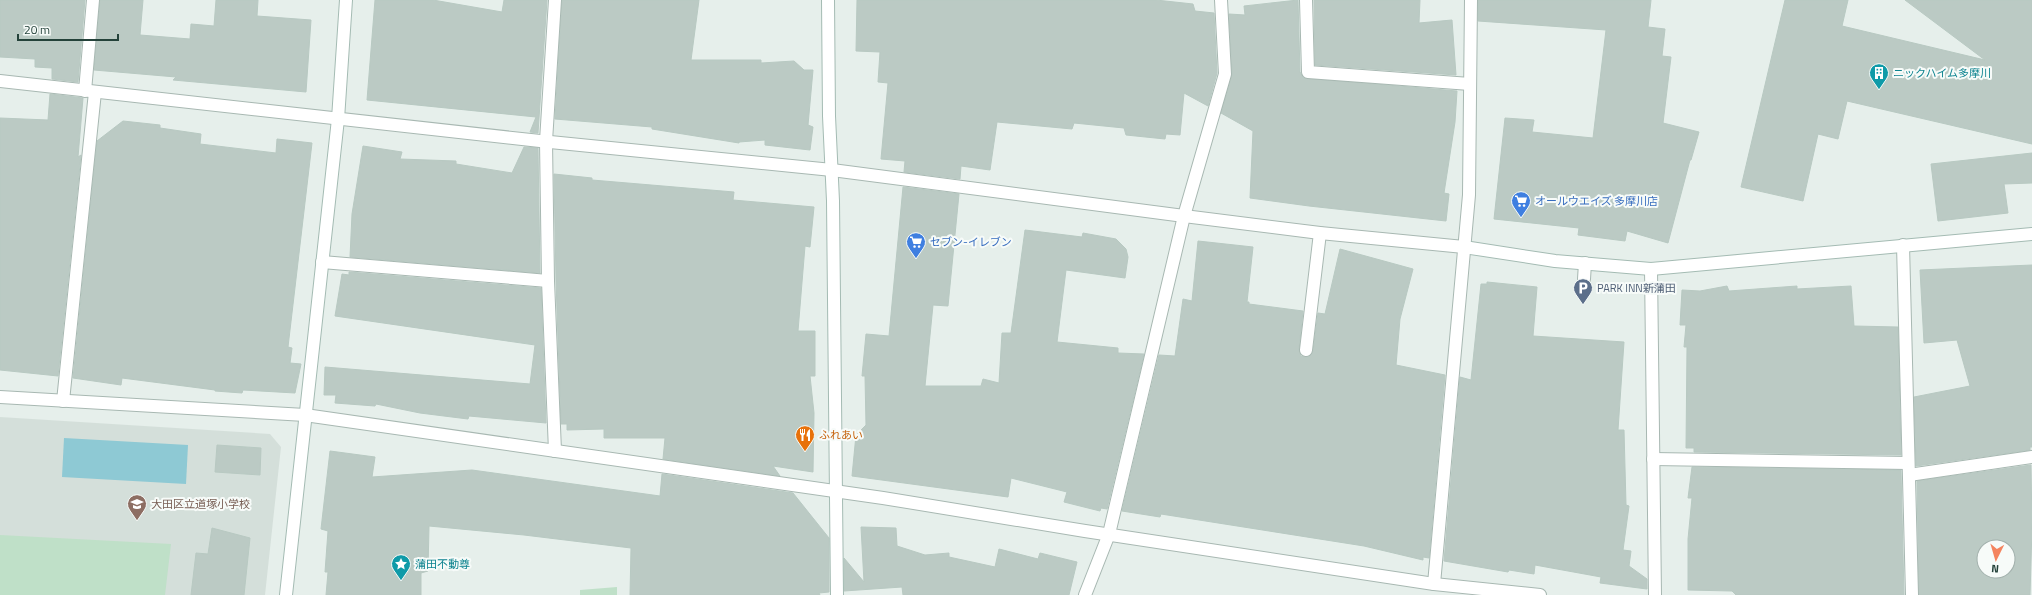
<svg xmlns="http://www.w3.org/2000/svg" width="2032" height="595" font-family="'Titillium Web','Noto Sans JP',sans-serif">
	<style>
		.built { fill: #d4dfda }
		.green { fill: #bfe0c8 }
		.water { fill: #8ec9d4 }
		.building { fill: #bbcac4; stroke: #b8c9c2; fill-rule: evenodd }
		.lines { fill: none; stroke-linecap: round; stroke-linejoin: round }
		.lane-casing { stroke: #a8b8b2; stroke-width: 14 }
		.street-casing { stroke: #a8b8b2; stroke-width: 14 }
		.secondary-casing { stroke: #a4bbb3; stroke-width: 14 }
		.lane { stroke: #fff; stroke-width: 12 }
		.street { stroke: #fff; stroke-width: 12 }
		.secondary { stroke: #fff; stroke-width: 12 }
		.labels { text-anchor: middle; stroke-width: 4; stroke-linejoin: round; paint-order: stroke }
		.culture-label { font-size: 11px; fill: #0d838f; stroke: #f7fbf9; text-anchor: start }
		.shop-label { font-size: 11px; fill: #366cbe; stroke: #f7fbf9; text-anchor: start }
		.service-label { font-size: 11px; fill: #4e5e75; stroke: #f7fbf9; text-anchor: start }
		.food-label { font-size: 11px; fill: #c56008; stroke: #f7fbf9; text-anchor: start }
		.education-label { font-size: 11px; fill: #785e54; stroke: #f7fbf9; text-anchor: start }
	</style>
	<rect width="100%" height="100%" fill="#e6efeb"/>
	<!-- built -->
	<polygon class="built" points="0,417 270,434 281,447 265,595 0,595"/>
	<!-- green -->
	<g class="green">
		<polygon points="0,535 171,544 165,595 0,595"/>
		<polygon points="617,587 617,595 580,595 580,590"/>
	</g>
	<!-- water -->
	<polygon class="water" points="64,438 188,445 186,484 62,477"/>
	<!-- building -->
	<g class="building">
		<polygon points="0,0 85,0 78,82 52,79 52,68 35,67 35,59 0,57"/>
		<polygon points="100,0 143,0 140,35 190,39 191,24 214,26 216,0 258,0 257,16 311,20 306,92 173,80 176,77 94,70"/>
		<polygon points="375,0 433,0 502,12 504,0 547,0 538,133 530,132 536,117 367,100"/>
		<polygon points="562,0 699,0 691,60 761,60 761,63 794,61 804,70 813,70 808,125 813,127 810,150 765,145 765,140 739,142 739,143 652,129 652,127 555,119"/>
		<polygon points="857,0 1156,0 1193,4 1195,11 1214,13 1217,73 1208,106 1184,93 1180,135 1166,134 1165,139 1126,135 1124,128 1074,123 1072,129 997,122 990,170 961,166 960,179 904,172 905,161 881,159 888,83 878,82 880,52 856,51"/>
		<polygon points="1298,0 1300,72 1304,78 1457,91 1455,122 1444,193 1449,194 1446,221 1309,206 1250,198 1253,131 1221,113 1232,74 1229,14 1245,15 1244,6"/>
		<polygon points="1314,0 1420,0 1419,23 1452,20 1456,75 1315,65"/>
		<polygon points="1478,0 1651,0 1648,27 1665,29 1662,56 1671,57 1663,123 1699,132 1691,160 1690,160 1668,243 1627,231 1625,241 1578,235 1579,228 1494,219 1505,118 1534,120 1532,132 1593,138 1606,30 1478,21"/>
		<polygon points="1785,0 1848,0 1842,26 1985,60 1905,0 2032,0 2032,144 1847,101 1838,139 1818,134 1803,201 1741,187"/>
		<polygon points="50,94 83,98 78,157 81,155 58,376 0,370 0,118 48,120"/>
		<polygon points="123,121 160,125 160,128 201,134 200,144 276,153 277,139 312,143 288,347 292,348 290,363 301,364 295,393 243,390 242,393 215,391 215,390 122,378 121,385 73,378 97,141"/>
		<polygon points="363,146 402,152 400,159 456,161 456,164 512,173 524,147 538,148 540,273 350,257 352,214"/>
		<polygon points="2032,153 2032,183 2004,184 2008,213 1938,221 1931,164"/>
		<polygon points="554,174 592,178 592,180 734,192 733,200 814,207 810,247 805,246 798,331 815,331 815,376 810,376 814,413 813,472 773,466 780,476 663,459 665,438 604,438 604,429 567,430 567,424 561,424 556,281"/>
		<polygon points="903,187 959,194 948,306 933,305 925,386 981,386 983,379 999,383 1002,333 1011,333 1025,230 1082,237 1083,233 1116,239 1126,249 1128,257 1125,278 1066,270 1057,342 1118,348 1118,353 1144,354 1107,509 1101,508 1100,511 1064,502 1067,492 1011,478 1008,497 852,476 856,435 866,425 865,376 862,376 866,334 889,336"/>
		<polygon points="1198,241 1253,247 1247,302 1249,302 1249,304 1303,311 1299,350 1301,356 1305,357 1309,357 1313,351 1318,313 1325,314 1340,249 1413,269 1400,319 1396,365 1445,375 1429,558 1423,557 1423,560 1364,546 1161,514 1160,517 1122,511 1159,355 1175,356 1183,299 1192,301"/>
		<polygon points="2032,265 2032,447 2030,447 2030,450 1916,466 1914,397 1970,386 1957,340 1924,343 1920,270"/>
		<polygon points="349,272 541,288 546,423 469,416 468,419 420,413 376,404 375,406 335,403 336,395 324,395 325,367 530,384 535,345 335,316 342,274 349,275"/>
		<polygon points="1487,282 1537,287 1533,336 1624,342 1618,430 1624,430 1626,505 1629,506 1623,550 1631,551 1629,566 1647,579 1647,589 1600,583 1601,577 1535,565 1534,574 1509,570 1508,572 1444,561 1460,377 1471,380 1481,284 1487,284"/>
		<polygon points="1727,286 1729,291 1797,286 1797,289 1851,286 1854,326 1898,327 1901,455 1694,452 1694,448 1686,448 1687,347 1684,347 1686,325 1680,325 1682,290 1700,291"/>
		<polygon points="217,445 261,448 260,475 215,472"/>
		<polygon points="330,451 375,457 372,477 472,470 660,496 662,474 793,493 829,538 829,592 819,593 820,595 630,595 631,548 524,535 429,526 428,571 421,573 421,595 326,595 328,572 325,572 328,531 321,529"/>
		<path d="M2031,465L2032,528L2030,595H1919L1917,481ZM1984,547H2008V571H1984Z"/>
		<polygon points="1692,467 1901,470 1904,595 1736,595 1732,591 1688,590 1688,539 1692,498 1688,498"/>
		<polygon points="861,527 896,528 897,546 925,555 949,553 949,557 995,567 999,549 1038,559 1040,553 1077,562 1069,595 903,595 902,587 844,591 844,558 864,582"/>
		<polygon points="212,528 250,538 244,595 191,595 196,553 208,554"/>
	</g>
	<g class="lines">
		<defs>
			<g id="lane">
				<polyline points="1306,0 1308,72 1470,84"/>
				<polyline points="85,91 93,0"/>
				<polyline points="1903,245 1912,595"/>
				<polyline points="322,262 548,281"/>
				<polyline points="1584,279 1585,263"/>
				<polyline points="1306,350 1320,233"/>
				<polyline points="63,401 95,92"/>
				<polyline points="555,451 548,281 546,141 555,0"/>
				<polyline points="1653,459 1908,463"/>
				<polyline points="1909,475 2032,457"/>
			</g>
			<g id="street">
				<polyline points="0,81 540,141 832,170 1184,216 1320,233 1464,247"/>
				<polyline points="1651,269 1655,595"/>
				<polyline points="0,397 305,415 883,498 1085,531 1434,584 1540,595"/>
				<polyline points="1434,584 1469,195 1471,0"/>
				<polyline points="1085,595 1109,534 1184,216 1225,74 1221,0"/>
			</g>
			<g id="secondary">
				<polyline points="828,0 829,116 833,201 837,595"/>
				<polyline points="1464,247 1555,261 1651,269 2032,234"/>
				<polyline points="286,595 338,119 346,0"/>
			</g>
		</defs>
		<!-- lane casing -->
		<use href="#lane" class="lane-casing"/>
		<!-- street casing -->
		<use href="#street" class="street-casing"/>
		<!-- secondary casing -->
		<use href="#secondary" class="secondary-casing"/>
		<!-- lane -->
		<use href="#lane" class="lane"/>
		<!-- street -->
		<use href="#street" class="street"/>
		<!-- secondary -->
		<use href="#secondary" class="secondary"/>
	</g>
	<!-- icons -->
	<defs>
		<symbol id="building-pin" viewBox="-11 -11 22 30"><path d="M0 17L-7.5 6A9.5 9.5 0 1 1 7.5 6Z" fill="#0f9aa8" stroke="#f7fbf9"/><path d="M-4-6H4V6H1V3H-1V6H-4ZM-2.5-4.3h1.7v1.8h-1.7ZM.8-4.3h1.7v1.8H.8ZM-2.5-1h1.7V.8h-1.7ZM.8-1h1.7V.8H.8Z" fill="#fff"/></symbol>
		<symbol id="supermarket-pin" viewBox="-11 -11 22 30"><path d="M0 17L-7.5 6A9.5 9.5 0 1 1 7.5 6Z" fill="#3f7fe0" stroke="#f7fbf9"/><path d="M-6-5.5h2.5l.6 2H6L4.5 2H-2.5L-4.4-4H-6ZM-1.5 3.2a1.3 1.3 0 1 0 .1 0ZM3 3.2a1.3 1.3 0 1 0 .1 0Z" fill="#fff"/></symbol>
		<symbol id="parking-pin" viewBox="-11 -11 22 30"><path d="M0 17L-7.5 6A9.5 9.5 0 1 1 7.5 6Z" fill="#5c6f8a" stroke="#f7fbf9"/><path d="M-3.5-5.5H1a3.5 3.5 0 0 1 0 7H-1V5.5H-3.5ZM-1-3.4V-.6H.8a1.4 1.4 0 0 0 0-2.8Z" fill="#fff"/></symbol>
		<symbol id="restaurant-pin" viewBox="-11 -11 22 30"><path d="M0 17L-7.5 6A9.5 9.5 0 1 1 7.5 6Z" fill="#e8710a" stroke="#f7fbf9"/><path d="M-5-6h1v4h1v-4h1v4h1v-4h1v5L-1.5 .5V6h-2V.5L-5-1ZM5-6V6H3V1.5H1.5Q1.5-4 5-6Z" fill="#fff"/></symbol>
		<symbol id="school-pin" viewBox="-11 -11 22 30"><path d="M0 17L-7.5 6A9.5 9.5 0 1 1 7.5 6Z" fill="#8d6e63" stroke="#f7fbf9"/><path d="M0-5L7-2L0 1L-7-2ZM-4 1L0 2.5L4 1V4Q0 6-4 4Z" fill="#fff"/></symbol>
		<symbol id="sight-pin" viewBox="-11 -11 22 30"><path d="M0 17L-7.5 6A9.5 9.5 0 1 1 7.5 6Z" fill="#0f9aa8" stroke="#f7fbf9"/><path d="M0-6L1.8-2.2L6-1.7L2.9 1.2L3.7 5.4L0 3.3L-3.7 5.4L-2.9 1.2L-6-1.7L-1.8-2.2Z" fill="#fff"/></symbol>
	</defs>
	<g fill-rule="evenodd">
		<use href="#building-pin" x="1868" y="62" width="22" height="30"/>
		<use href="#supermarket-pin" x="1510" y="190" width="22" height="30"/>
		<use href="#supermarket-pin" x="905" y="231" width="22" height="30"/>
		<use href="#parking-pin" x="1572" y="277" width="22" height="30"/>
		<use href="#restaurant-pin" x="794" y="424" width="22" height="30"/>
		<use href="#school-pin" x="126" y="493" width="22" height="30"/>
		<use href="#sight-pin" x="390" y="553" width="22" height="30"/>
	</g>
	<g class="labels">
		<!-- culture labels -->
		<g class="culture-label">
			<text x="1893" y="77">ニックハイム多摩川</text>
			<text x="415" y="568">蒲田不動尊</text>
		</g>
		<!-- shop labels -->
		<g class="shop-label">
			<text x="1535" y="205">オールウエイズ 多摩川店</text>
			<text x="930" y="246">セブン-イレブン</text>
		</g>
		<!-- service labels -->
		<g class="service-label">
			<text x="1597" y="292">PARK INN新蒲田</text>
		</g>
		<!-- food labels -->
		<g class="food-label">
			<text x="819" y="439">ふれあい</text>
		</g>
		<!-- education labels -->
		<g class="education-label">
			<text x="151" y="508">大田区立道塚小学校</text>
		</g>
	</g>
	<!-- north arrow -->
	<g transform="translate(1996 559) rotate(185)"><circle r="19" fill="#f7fbf9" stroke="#a3b1ad"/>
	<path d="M0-3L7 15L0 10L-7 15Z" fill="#f4845f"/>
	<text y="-6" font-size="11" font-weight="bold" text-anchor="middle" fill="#24423a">N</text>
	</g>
	<!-- scale -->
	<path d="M18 34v6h100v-6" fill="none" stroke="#24423a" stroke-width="2"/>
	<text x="24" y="34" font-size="12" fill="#24423a" stroke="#f7fbf9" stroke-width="3" paint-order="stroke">20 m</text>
</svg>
